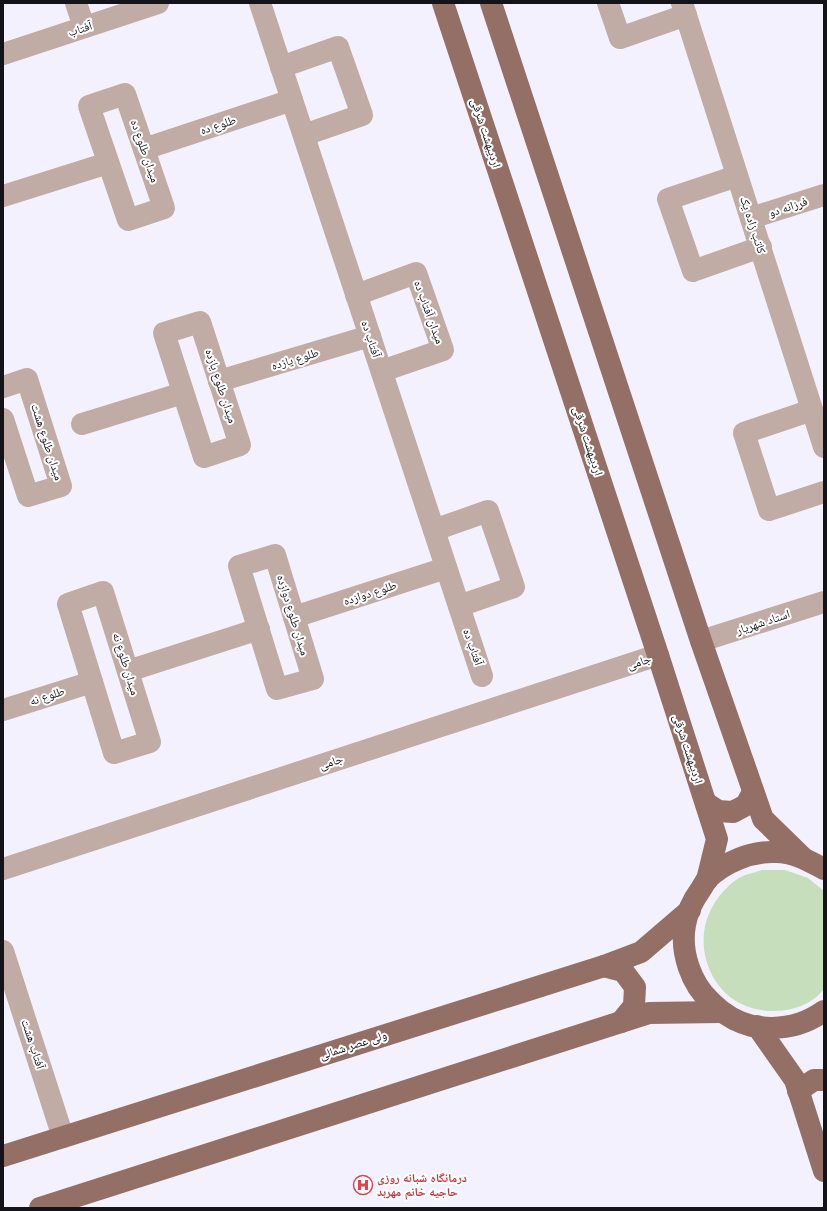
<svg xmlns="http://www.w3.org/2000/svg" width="827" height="1211" font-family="Helvetica,'Noto Naskh Arabic',sans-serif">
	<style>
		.green { fill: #c6debc }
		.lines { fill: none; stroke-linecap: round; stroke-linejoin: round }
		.minor { stroke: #c1aba5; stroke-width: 22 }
		.major { stroke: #946f65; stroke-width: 22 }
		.labels { text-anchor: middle; stroke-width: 4; stroke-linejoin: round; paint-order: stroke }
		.street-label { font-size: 12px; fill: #15131a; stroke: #fff }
		.health-label { font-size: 12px; font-weight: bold; fill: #be3a42; stroke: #fff; text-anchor: start }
	</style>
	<rect width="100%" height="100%" fill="#f4f1fe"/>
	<!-- green -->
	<path class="green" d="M762,870H785L808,878L824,891V989C821,992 818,996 815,998C792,1016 753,1015 730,997C703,975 695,934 714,904C720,894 728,885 739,878C745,874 754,873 762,870Z"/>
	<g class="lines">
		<!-- minor -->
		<g class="minor">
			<polyline points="76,3 84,27"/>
			<polyline points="260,3 482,676"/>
			<polyline points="608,3 620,38 686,15"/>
			<polyline points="682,3 824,447"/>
			<polyline points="3,54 158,3"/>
			<polyline points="281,67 338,47 362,115 304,135"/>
			<polygon points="125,94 164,208 128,220 89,106"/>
			<polyline points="144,149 292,100"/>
			<polyline points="737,176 668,199 693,271 761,247"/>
			<polyline points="3,196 108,163"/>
			<polyline points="751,218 824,195"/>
			<polyline points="356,295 416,273 443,350 382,371"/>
			<polygon points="200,322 240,445 204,457 164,333"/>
			<polyline points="219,381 370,336"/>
			<polyline points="3,387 27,379 61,486 28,496 3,419"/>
			<polyline points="812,410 744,433 769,510 824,492"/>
			<polyline points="82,424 183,393"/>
			<polyline points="434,530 488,511 514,587 459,606"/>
			<polygon points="275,555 313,679 277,689 239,566"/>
			<polygon points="103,592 150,742 114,753 68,604"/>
			<polyline points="294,617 446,568"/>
			<polyline points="701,641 824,602"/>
			<polyline points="128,671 259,629"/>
			<polyline points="3,710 92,682"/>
			<polyline points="3,869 658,655"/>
			<polyline points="3,951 63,1137"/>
		</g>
		<!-- major -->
		<g class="major">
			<polyline points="443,3 658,655 717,839 707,880"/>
			<polyline points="491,3 701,641 763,819 802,857"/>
			<polyline points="706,803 718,811 733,812 746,805 753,792"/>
			<path d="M824,869C809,861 794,852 776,852C751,851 725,862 707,879C705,882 703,886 701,889C693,900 687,912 685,925C680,952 691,984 711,1002C723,1014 736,1022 752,1026C779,1031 802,1027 824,1011"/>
			<polyline points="604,966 623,971 635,987 634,1006 621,1022"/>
			<polyline points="757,1026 795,1080 824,1171"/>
			<polyline points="798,1091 814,1080 824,1080"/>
			<polyline points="3,1156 604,966 641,952 690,910"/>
			<polyline points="40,1208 649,1013 721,1012"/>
		</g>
	</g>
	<!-- icons -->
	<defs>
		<symbol id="hospital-ring" viewBox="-11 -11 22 22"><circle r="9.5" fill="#fff" stroke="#e0444e" stroke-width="1.5"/><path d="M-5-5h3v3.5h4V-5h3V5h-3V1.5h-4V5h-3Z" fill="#e0444e"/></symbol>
	</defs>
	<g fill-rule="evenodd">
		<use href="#hospital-ring" x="352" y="1174" width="22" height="22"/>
	</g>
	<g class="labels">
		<!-- street labels -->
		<g class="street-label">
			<text transform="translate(80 29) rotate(-18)" y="4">آفتاب</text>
			<text transform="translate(218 125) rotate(-18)" y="4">طلوع ده</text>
			<text transform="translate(486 133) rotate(72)" y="4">اردیبهشت شرقی</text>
			<text transform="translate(145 151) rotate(71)" y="4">میدان طلوع ده</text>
			<text transform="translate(788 207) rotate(-18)" y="4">فرزانه دو</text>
			<text transform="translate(753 225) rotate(72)" y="4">کاتب زاده یک</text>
			<text transform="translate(429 312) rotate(70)" y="4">میدان آفتاب ده</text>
			<text transform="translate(371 339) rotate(72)" y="4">آفتاب ده</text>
			<text transform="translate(295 359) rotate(-17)" y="4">طلوع یازده</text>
			<text transform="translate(221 386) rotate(72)" y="4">میدان طلوع یازده</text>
			<text transform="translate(588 441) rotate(72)" y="4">اردیبهشت شرقی</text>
			<text transform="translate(47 442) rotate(72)" y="4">میدان طلوع هشت</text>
			<text transform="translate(370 593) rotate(-18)" y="4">طلوع دوازده</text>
			<text transform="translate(293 615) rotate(73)" y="4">میدان طلوع دوازده</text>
			<text transform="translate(763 622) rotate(-18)" y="4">استاد شهریار</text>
			<text transform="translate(473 647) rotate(71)" y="4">آفتاب ده</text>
			<text transform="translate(639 662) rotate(-18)" y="4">جامی</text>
			<text transform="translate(126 664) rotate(73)" y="4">میدان طلوع نه</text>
			<text transform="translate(47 696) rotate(-18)" y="4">طلوع نه</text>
			<text transform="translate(688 749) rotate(72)" y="4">اردیبهشت شرقی</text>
			<text transform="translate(331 762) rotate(-18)" y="4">جامی</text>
			<text transform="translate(33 1044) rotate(72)" y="4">آفتاب هشت</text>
			<text transform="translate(353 1045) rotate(-18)" y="4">ولی عصر شمالی</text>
		</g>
		<!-- health labels -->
		<g class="health-label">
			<text x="377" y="1182">درمانگاه شبانه‌ روزی<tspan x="377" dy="14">حاجیه‌ خانم مهربد</tspan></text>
		</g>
	</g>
	<!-- border -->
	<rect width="827" height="1211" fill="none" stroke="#15131a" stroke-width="8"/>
</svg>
